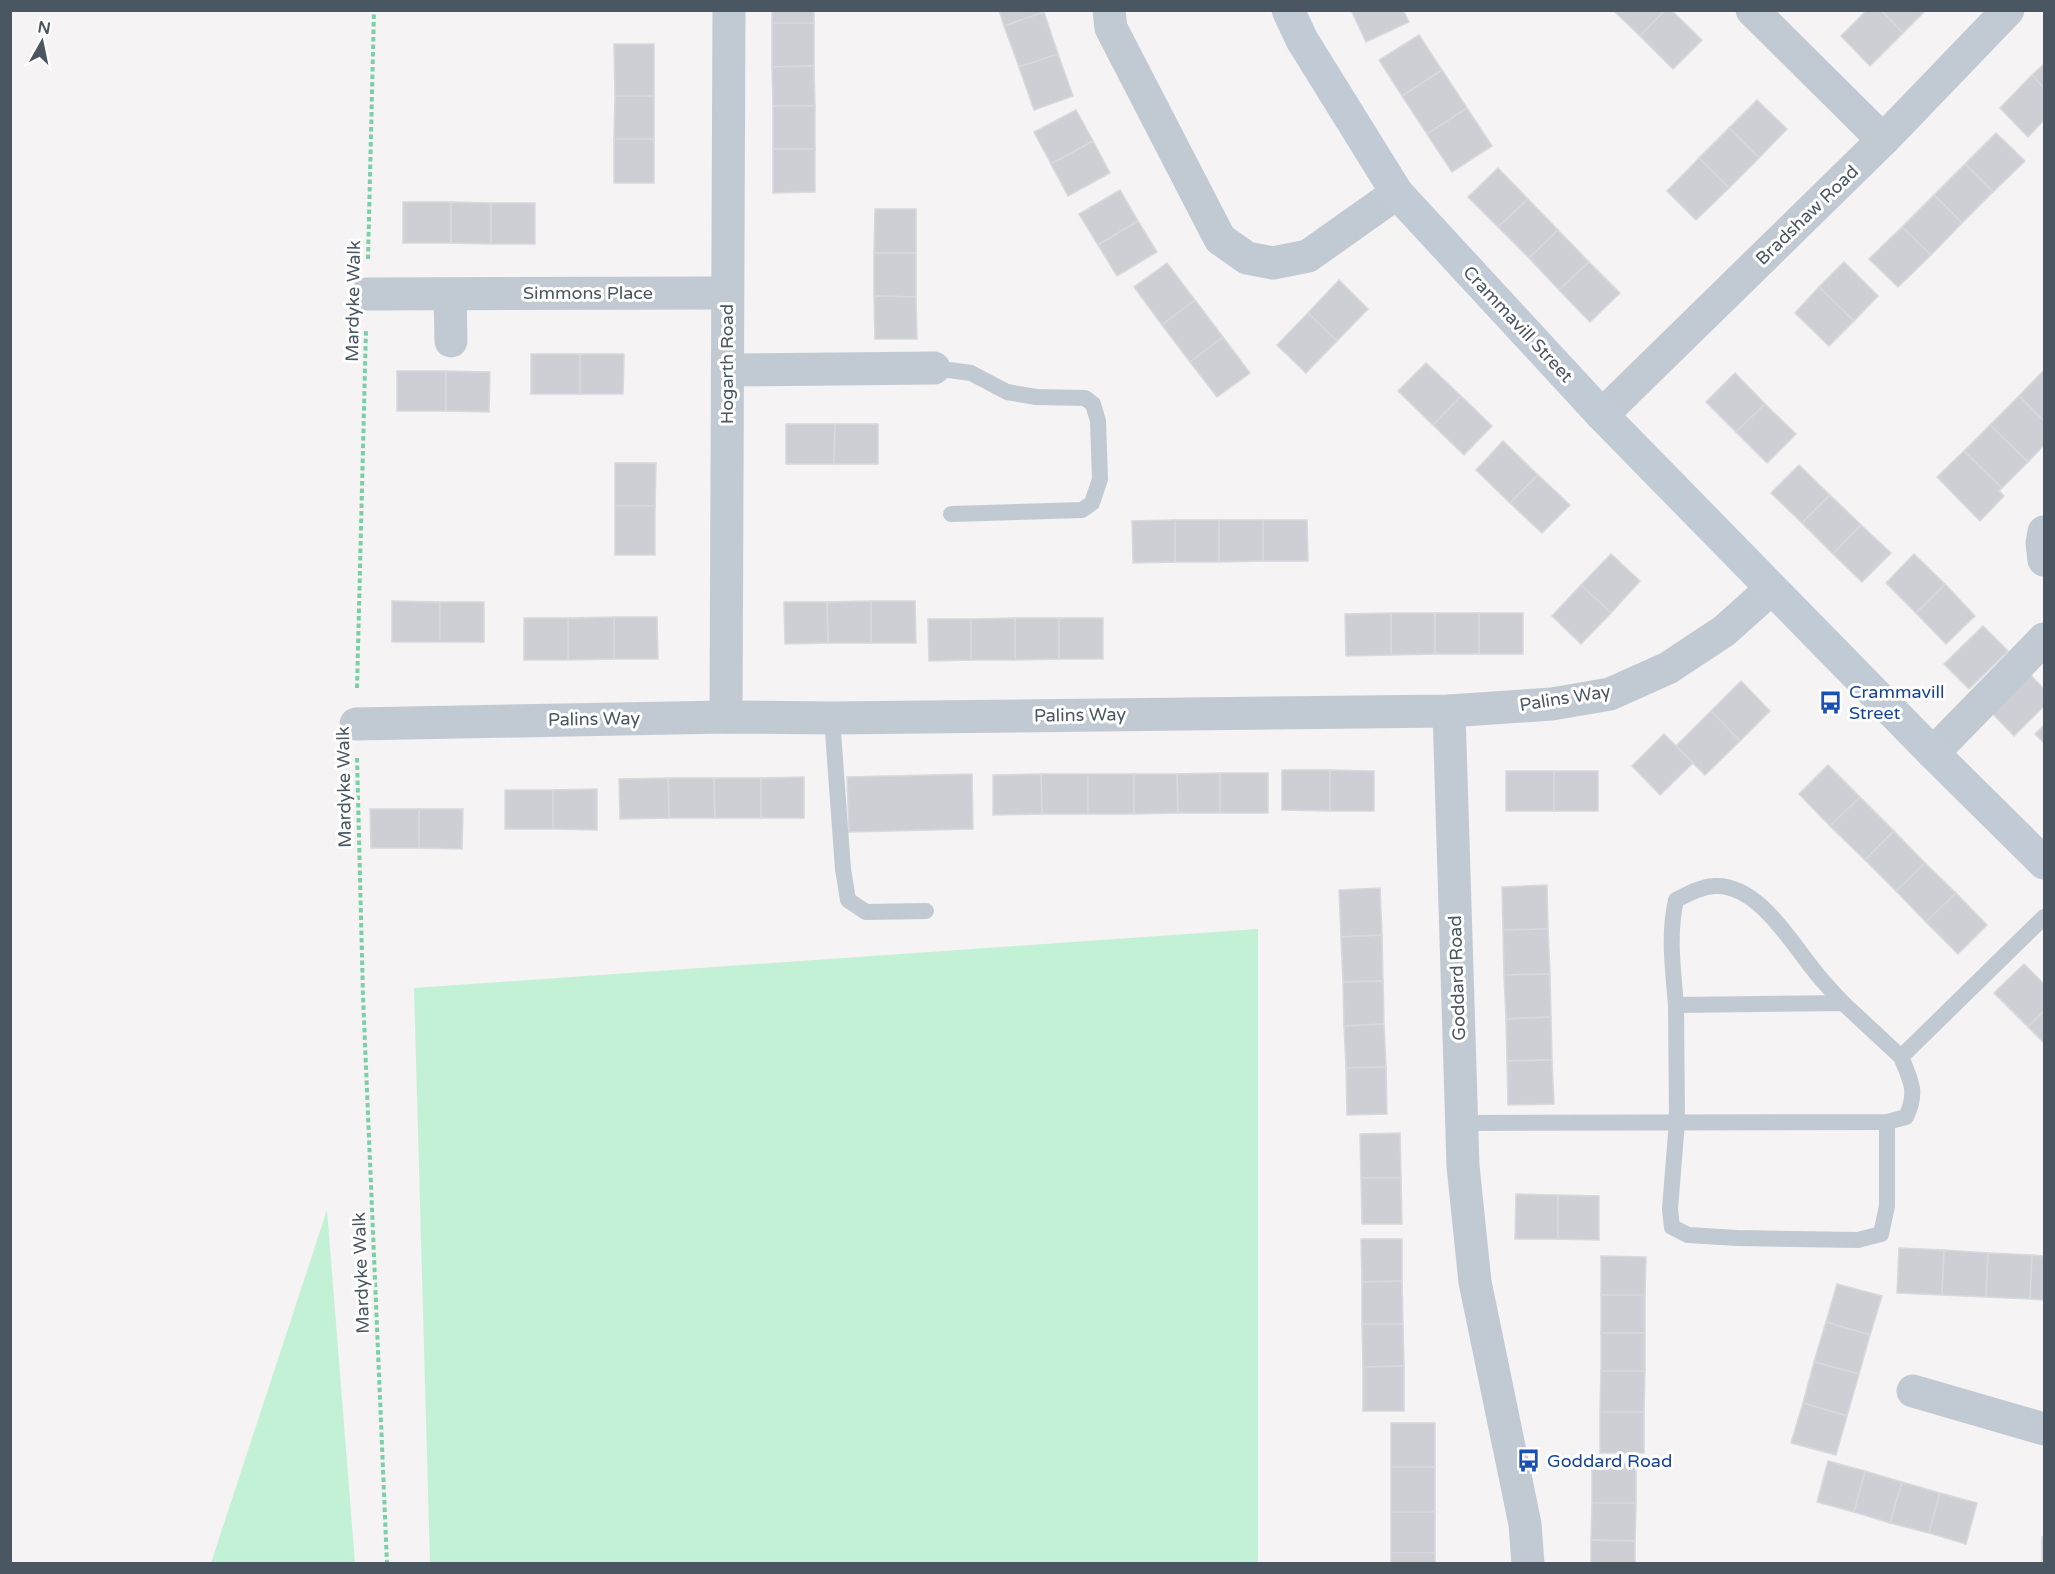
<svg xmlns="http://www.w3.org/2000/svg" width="2055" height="1574" font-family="'Varela Round',sans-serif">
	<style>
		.green { fill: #c3f1d5 }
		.building { fill: #cdcfd5; stroke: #d7d9de; stroke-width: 1.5 }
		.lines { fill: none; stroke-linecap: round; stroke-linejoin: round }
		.path { stroke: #7ad0a6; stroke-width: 4; stroke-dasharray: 4.5 3; stroke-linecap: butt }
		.lane { stroke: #c1cad2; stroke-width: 16 }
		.street { stroke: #c1cad2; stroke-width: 33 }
		.secondary { stroke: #c1cbd6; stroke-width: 33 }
		.labels { text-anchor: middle; stroke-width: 6; stroke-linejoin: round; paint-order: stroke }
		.street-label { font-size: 18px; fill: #4a5661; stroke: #fff }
		.transit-label { font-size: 18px; fill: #164399; stroke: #fff; text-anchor: start }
	</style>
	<rect width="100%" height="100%" fill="#f5f3f3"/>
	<!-- green -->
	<g class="green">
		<polygon points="1258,929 1258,1563 430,1563 414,988"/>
		<polygon points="327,1210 355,1563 211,1563"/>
	</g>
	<!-- building -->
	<g class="building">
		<rect x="772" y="10" width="42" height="13"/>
		<polygon points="999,10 1043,10 1044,12 1004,26"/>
		<polygon points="1351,10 1403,10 1409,22 1366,42"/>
		<polygon points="1613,10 1665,10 1640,36"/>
		<polygon points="1665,10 1671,10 1702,40 1673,69 1640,36"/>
		<polygon points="1867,10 1881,10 1903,33 1870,66 1841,36"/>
		<polygon points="1881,10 1926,10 1903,33"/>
		<polygon points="1044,12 1058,54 1019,67 1004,26"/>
		<polygon points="772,23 814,23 814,66 772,67"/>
		<polygon points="1419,35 1442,70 1402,96 1379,60"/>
		<polygon points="614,44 654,44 654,96 615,96"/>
		<polygon points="1058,54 1073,96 1034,110 1019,67"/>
		<polygon points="2044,64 2044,88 2032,75"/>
		<polygon points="814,66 815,106 773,106 772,67"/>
		<polygon points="1442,70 1467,108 1427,134 1402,96"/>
		<polygon points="2032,75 2044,88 2044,120 2028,137 2000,108"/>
		<polygon points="615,96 654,96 654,139 614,139"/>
		<polygon points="1757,100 1787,129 1759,158 1729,128"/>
		<rect x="773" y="106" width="42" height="43"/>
		<polygon points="1467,108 1492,146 1452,172 1427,134"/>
		<polygon points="1076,110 1093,141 1051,164 1034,132"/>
		<polygon points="1729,128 1759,158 1729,188 1699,158"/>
		<polygon points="1996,133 2025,161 1993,192 1965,164"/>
		<rect x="614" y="139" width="40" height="44"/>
		<polygon points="1093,141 1110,173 1068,196 1051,164"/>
		<polygon points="773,149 815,149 815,192 773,193"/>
		<polygon points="1699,158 1729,188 1696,220 1667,191"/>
		<polygon points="1965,164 1993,192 1962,223 1934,195"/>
		<polygon points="1498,168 1528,199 1498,227 1468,197"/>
		<polygon points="1120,190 1138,221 1098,245 1079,214"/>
		<polygon points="1934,195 1962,223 1931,255 1902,227"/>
		<polygon points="1528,199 1558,230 1529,258 1498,227"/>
		<rect x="403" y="202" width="48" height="41"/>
		<polygon points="451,202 491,203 491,244 451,243"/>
		<rect x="491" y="203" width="44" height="41"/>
		<polygon points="875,209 916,209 916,253 874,253"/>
		<polygon points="1138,221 1157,252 1117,276 1098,245"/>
		<polygon points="1902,227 1931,255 1898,287 1869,259"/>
		<polygon points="1558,230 1589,262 1559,290 1529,258"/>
		<polygon points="874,253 916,253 916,297 874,296"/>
		<polygon points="1589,262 1620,293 1590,322 1559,290"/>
		<polygon points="1844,262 1878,296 1854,321 1819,287"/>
		<polygon points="1167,263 1195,300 1162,325 1134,287"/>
		<polygon points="1339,280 1368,309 1337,341 1308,313"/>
		<polygon points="1819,287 1854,321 1829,346 1795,313"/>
		<polygon points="874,296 916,297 917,339 875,339"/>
		<polygon points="1195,300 1223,337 1190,362 1162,325"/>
		<polygon points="1308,313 1337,341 1306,373 1277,345"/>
		<polygon points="1223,337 1250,373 1217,397 1190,362"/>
		<rect x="531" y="354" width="49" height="40"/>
		<polygon points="580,354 624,354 623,394 580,394"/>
		<polygon points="1426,363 1461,396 1433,425 1398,391"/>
		<polygon points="2044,370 2044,421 2019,396"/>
		<rect x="397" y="371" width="49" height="40"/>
		<polygon points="446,371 490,372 489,412 446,411"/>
		<polygon points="1735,373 1765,404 1736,432 1706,402"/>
		<polygon points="1461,396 1492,426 1464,455 1433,425"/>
		<polygon points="2019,396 2044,421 2044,445 2028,462 1990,425"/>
		<polygon points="1765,404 1796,434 1767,463 1736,432"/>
		<polygon points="786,424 835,424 834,464 786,464"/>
		<polygon points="835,424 878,424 878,464 834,464"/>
		<polygon points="1990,425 2028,462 2002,488 1964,451"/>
		<polygon points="1503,441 1538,475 1510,503 1476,470"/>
		<polygon points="1964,451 2002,488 1999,491 2004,496 1980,521 1937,477"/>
		<polygon points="615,463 656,463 655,506 615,506"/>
		<polygon points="1799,465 1830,495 1802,523 1771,493"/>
		<polygon points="1538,475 1570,505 1542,533 1510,503"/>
		<polygon points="1830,495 1861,525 1833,554 1802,523"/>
		<rect x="615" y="506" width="40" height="49"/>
		<rect x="1175" y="520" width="44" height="42"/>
		<polygon points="1175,520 1175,562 1133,563 1132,521"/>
		<polygon points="1219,520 1263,520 1263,561 1219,562"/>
		<polygon points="1263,520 1307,520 1308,561 1263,561"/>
		<polygon points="1861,525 1891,553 1862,582 1833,554"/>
		<polygon points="1611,554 1640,581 1611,613 1581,585"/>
		<polygon points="1914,554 1945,584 1916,613 1886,583"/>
		<polygon points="1945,584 1975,616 1946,644 1916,613"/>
		<polygon points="1581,585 1611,613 1581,644 1552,616"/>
		<polygon points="392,601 440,602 440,642 392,642"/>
		<polygon points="871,601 871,643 828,643 827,602"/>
		<polygon points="871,601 915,601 916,643 871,643"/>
		<rect x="440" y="602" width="44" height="40"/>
		<polygon points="784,602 827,602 828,643 785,644"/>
		<polygon points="1391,613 1435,613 1435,654 1391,655"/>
		<polygon points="1391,613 1391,655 1346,656 1345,614"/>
		<rect x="1435" y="613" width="44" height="41"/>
		<rect x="1479" y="613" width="44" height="41"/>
		<polygon points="614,617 657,617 658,659 614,659"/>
		<polygon points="614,617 614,659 568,660 568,618"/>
		<rect x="524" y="618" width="44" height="42"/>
		<polygon points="1015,618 1059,618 1059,659 1015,660"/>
		<polygon points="1015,618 1015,660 971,660 971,619"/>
		<rect x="1059" y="618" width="44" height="41"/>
		<polygon points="928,619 971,619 971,660 929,661"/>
		<polygon points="1983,626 2008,651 1969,689 1944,664"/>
		<polygon points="2028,672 2044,689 2044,706 2014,736 1989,710"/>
		<polygon points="1741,681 1770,711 1740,741 1711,711"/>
		<polygon points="1711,711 1740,741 1705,775 1676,746"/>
		<polygon points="2044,725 2044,743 2035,734"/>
		<polygon points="1664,734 1693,763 1660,795 1632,766"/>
		<polygon points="1828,765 1860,797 1830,826 1799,794"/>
		<polygon points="1282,770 1330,770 1330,811 1282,810"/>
		<polygon points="1330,770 1374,771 1374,811 1330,811"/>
		<rect x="1506" y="771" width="48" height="40"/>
		<rect x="1554" y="771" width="44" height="40"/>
		<polygon points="1220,773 1220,813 1178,813 1177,774"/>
		<rect x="1220" y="773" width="48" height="40"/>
		<polygon points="972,774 973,829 849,832 847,777"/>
		<polygon points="1041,774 1088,774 1088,814 1042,814"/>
		<polygon points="1041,774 1042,814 993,815 993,775"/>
		<rect x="1088" y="774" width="46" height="40"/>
		<polygon points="1134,774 1177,774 1178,813 1134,814"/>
		<polygon points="804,777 804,818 761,818 761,778"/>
		<polygon points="668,778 714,778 715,818 669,818"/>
		<polygon points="668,778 669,818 620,819 619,779"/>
		<polygon points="714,778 761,778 761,818 715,818"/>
		<polygon points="597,789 597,830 553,829 553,790"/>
		<rect x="505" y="790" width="48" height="39"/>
		<polygon points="1860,797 1894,831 1865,860 1830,826"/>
		<polygon points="370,809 419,809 419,848 371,848"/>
		<polygon points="419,809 463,809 462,849 419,848"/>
		<polygon points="1894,831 1925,863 1896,891 1865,860"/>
		<polygon points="1925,863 1956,893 1926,922 1896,891"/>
		<polygon points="1547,885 1548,929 1503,930 1502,887"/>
		<polygon points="1380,888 1382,935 1341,937 1339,890"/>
		<polygon points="1956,893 1987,925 1958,954 1926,922"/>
		<polygon points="1548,929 1550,974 1504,975 1503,930"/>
		<polygon points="1382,935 1383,981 1343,982 1341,937"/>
		<polygon points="2024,964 2044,984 2044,1011 2028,1027 1994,993"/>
		<polygon points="1550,974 1551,1017 1506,1019 1504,975"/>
		<polygon points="1383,981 1384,1024 1344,1026 1343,982"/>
		<polygon points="2044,1011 2044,1043 2028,1027"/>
		<polygon points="1551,1017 1552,1060 1507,1061 1506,1019"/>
		<polygon points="1384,1024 1386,1067 1346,1068 1344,1026"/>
		<polygon points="1552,1060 1554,1104 1508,1105 1507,1061"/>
		<polygon points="1386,1067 1387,1114 1347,1115 1346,1068"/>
		<polygon points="1400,1133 1401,1178 1361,1178 1360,1134"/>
		<polygon points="1361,1178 1401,1178 1402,1224 1362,1224"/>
		<polygon points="1516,1194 1558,1195 1558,1239 1515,1239"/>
		<polygon points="1558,1195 1599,1196 1599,1240 1558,1239"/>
		<polygon points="1361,1239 1402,1239 1402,1281 1362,1282"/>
		<polygon points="1899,1248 1944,1250 1942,1295 1897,1293"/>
		<polygon points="1944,1250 1988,1253 1986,1297 1942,1295"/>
		<polygon points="1988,1253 2032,1255 2030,1299 1986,1297"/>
		<polygon points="2032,1255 2044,1256 2044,1300 2030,1299"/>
		<polygon points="1601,1256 1646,1257 1645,1295 1601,1295"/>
		<polygon points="1402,1281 1403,1324 1362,1324 1362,1282"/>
		<polygon points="1837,1284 1882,1296 1870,1335 1826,1322"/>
		<rect x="1601" y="1295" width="44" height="38"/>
		<polygon points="1826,1322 1870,1335 1859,1374 1814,1362"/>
		<polygon points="1362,1324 1403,1324 1404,1366 1363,1367"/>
		<rect x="1601" y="1333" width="44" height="38"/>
		<polygon points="1814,1362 1859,1374 1847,1416 1803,1403"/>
		<polygon points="1404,1366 1404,1411 1363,1411 1363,1367"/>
		<polygon points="1601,1371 1645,1371 1644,1412 1600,1412"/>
		<polygon points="1803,1403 1847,1416 1836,1455 1791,1443"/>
		<rect x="1600" y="1412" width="44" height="41"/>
		<rect x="1391" y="1423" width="44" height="44"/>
		<polygon points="1828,1461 1865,1471 1854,1512 1817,1502"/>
		<polygon points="1592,1463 1636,1464 1636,1503 1592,1503"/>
		<rect x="1391" y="1467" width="44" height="45"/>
		<polygon points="1865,1471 1902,1482 1890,1523 1854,1512"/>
		<polygon points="1902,1482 1940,1493 1929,1533 1890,1523"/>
		<polygon points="1940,1493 1977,1503 1966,1544 1929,1533"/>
		<polygon points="1592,1503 1636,1503 1635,1541 1591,1540"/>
		<rect x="1391" y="1512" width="44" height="41"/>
		<rect x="2042" y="1537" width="2" height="27"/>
		<polygon points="1591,1540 1635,1541 1635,1564 1591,1564"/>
		<rect x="1391" y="1553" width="44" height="11"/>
	</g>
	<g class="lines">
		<!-- path -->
		<g class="path">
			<polyline points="368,259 374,10"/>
			<polyline points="357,688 366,329"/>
			<polyline points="357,758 363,996 387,1564"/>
		</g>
		<!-- lane -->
		<g class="lane">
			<polyline points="934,368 971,373 1007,392 1036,397 1085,398 1093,404 1098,421 1100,479 1092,503 1082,510 951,514"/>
			<polyline points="832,718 843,869 848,900 866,912 926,911"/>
			<path d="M1676,1005C1673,969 1668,935 1676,900C1688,894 1700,887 1714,886C1757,883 1790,941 1813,969C1822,981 1833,992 1843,1003"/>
			<polyline points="1887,1122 1887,1206 1881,1234 1858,1240 1737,1238 1688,1235 1672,1227 1670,1209 1677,1121 1676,1005 1843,1003 1901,1057"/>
			<path d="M1461,1123L1887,1122L1906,1117C1918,1092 1911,1081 1901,1057L2044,917"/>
		</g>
		<!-- street -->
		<g class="street">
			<polyline points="1109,10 1111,28 1220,239 1247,258 1273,263 1308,256 1397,193"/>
			<polyline points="1752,10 1883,140"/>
			<polyline points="367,294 727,293"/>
			<polyline points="450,294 451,341"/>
			<polyline points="728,370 934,368"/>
			<polyline points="1602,415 1883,140 2008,10"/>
			<polyline points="2044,532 2042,543 2044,560"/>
			<polyline points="1449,711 1463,1166 1475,1282 1525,1524 1528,1564"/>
			<polyline points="726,717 729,10"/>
			<polyline points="356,724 726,717 832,718 1449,711 1552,704 1610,694 1668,668 1724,631 1771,589"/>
			<polyline points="1933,753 2044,639"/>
			<polyline points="1913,1391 2044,1429"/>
		</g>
		<!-- secondary -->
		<polyline class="secondary" points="1288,10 1302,40 1397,193 1602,415 1933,753 2044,863"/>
	</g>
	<!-- icons -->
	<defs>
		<symbol id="bus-bare" viewBox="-9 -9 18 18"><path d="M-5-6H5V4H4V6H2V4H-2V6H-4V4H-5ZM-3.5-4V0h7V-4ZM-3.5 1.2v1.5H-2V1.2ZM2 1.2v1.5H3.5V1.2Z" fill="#1a4fb4" stroke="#fff" stroke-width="2.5" paint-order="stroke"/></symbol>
	</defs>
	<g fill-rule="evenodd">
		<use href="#bus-bare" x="1814" y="686" width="33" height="33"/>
		<use href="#bus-bare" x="1512" y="1444" width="33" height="33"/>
	</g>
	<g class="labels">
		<!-- street labels -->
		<g class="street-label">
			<text transform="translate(1807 215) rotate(-44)" y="6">Bradshaw Road</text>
			<text x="588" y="299">Simmons Place</text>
			<text transform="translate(353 301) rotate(-89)" y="6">Mardyke Walk</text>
			<text transform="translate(1518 324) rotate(47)" y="6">Crammavill Street</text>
			<text transform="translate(727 364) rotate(-90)" y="6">Hogarth Road</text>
			<text transform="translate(1565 698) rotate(-9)" y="6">Palins Way</text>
			<text transform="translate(1080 715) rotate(-1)" y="6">Palins Way</text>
			<text transform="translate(594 719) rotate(-1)" y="6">Palins Way</text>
			<text transform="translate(344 787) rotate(-91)" y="6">Mardyke Walk</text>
			<text transform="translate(1457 978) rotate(-92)" y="6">Goddard Road</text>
			<text transform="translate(361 1273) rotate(-92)" y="6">Mardyke Walk</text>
		</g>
		<!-- transit labels -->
		<g class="transit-label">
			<text x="1849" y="698">Crammavill<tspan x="1849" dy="21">Street</tspan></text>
			<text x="1547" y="1467">Goddard Road</text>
		</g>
	</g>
	<!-- border -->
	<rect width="2055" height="1574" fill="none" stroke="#4a5661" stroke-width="24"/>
	<!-- north arrow -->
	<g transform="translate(42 42) rotate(9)" stroke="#ffffff" stroke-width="4.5" paint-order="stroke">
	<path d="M0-4.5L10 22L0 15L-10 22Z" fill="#4a5661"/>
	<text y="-9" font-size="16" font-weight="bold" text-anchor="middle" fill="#4a5661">N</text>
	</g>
</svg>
